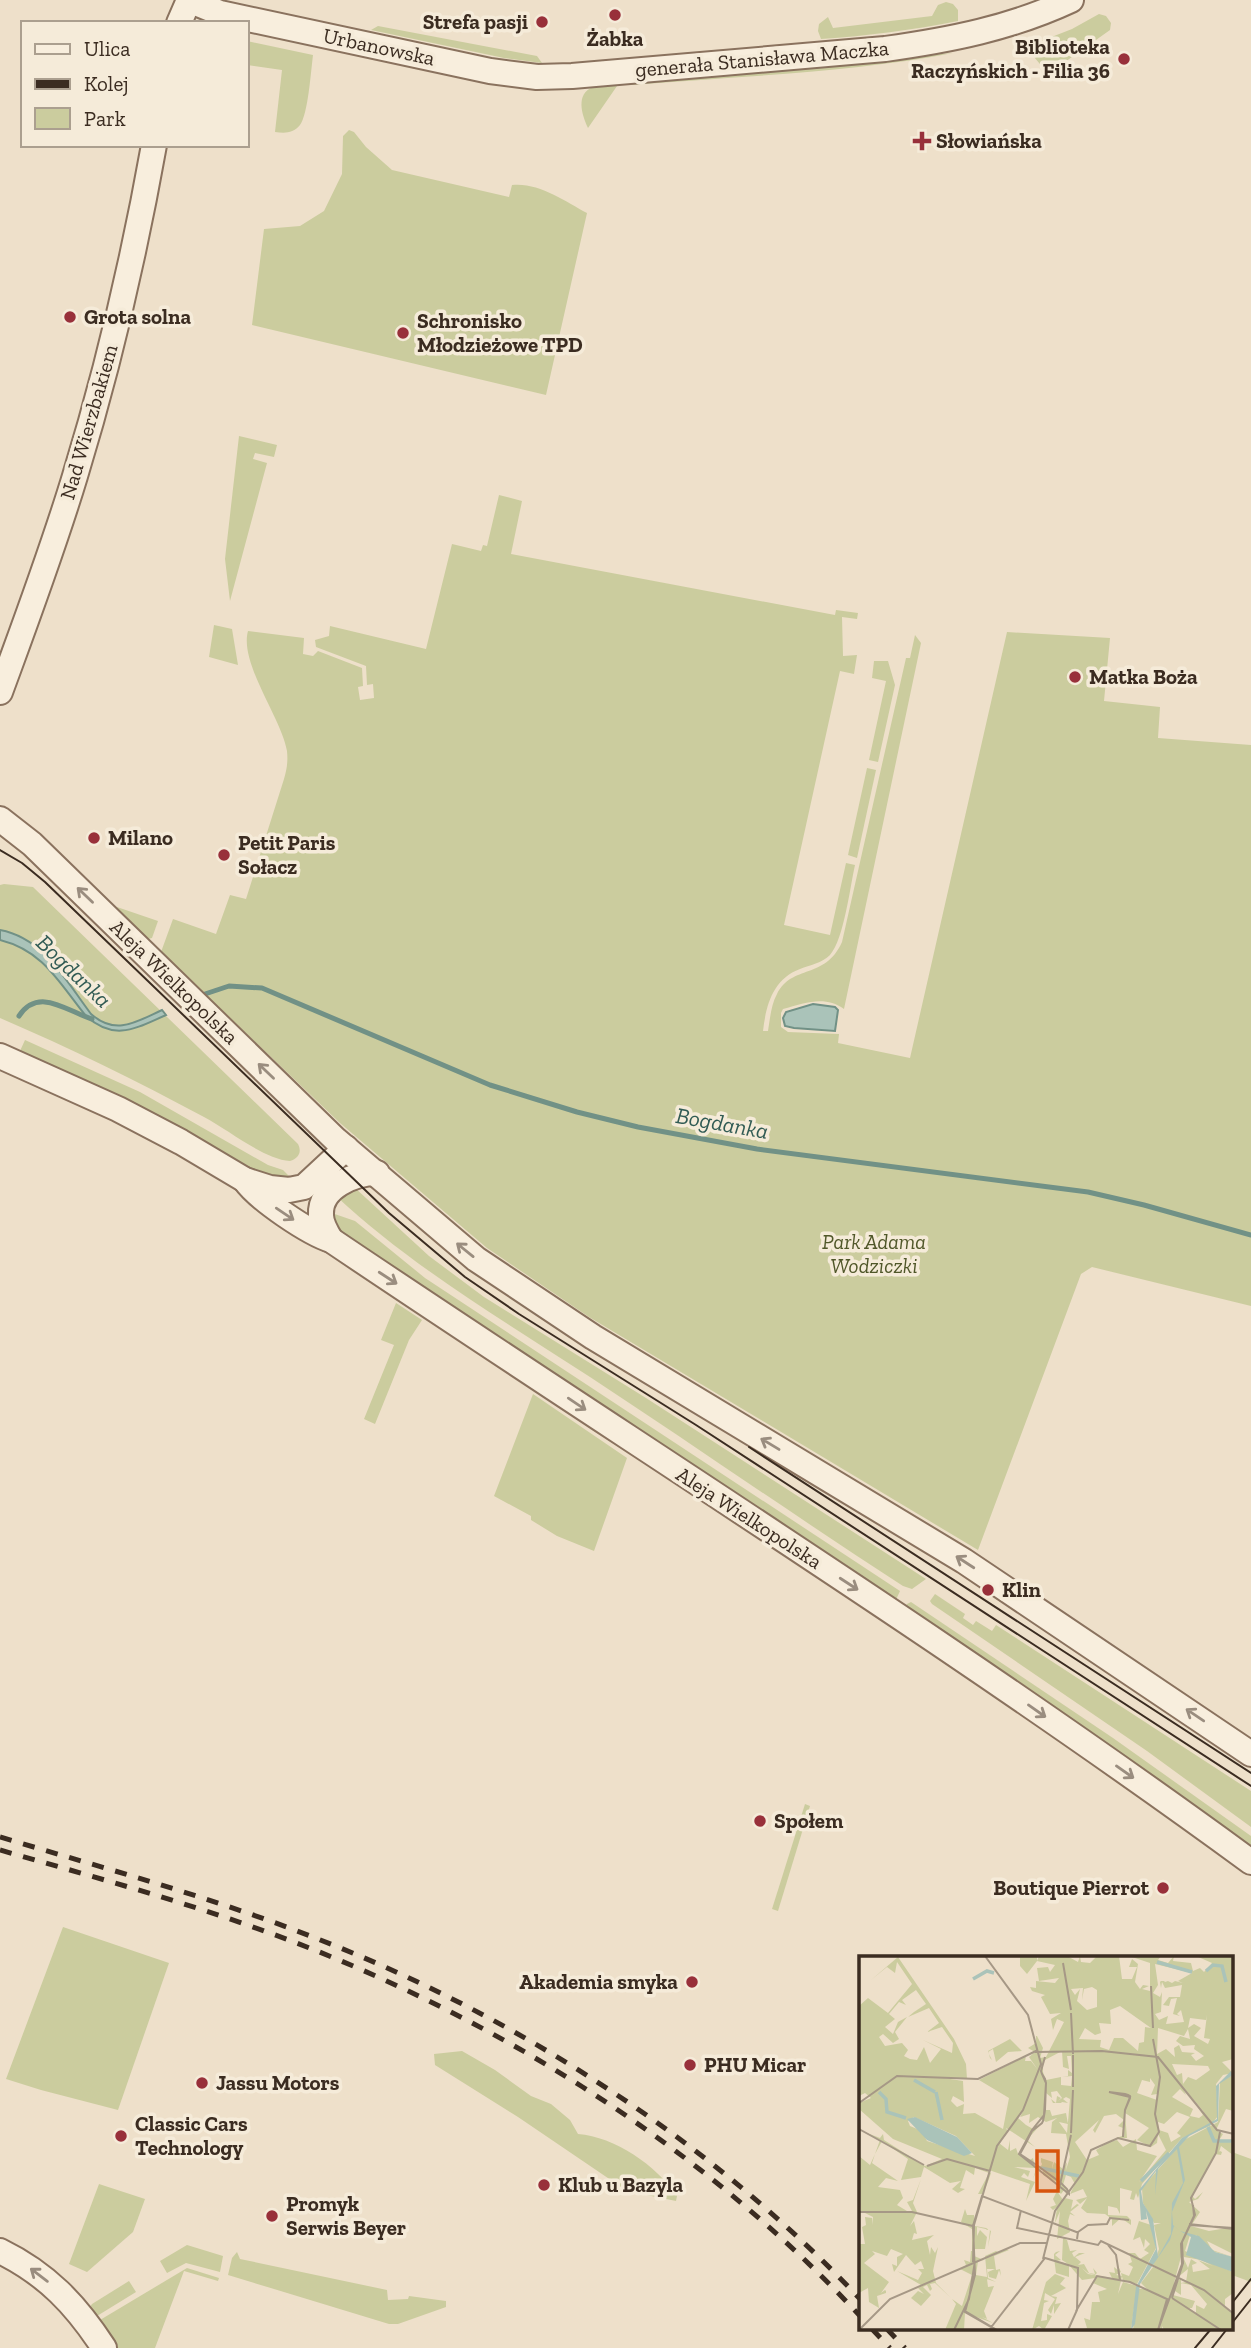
<svg xmlns="http://www.w3.org/2000/svg" width="1251" height="2348" font-family="'Zilla Slab',serif">
	<style>
		.green { fill: #cbcc9e }
		.water { fill: #aac3b9; stroke: #719186; stroke-width: 2 }
		.lines { fill: none; stroke-linecap: round; stroke-linejoin: round }
		.stream { stroke: #719186; stroke-width: 5 }
		.tertiary-casing { stroke: #8a725e; stroke-width: 28 }
		.tertiary { stroke: #f8eedd; stroke-width: 24 }
		.tram { stroke: #3b2c21; stroke-width: 2 }
		.rail { stroke: #3b2c21; stroke-width: 5; stroke-dasharray: 12 12; stroke-linecap: butt }
		.oneway { stroke: #9a8d7f }
		.poi-dot { fill: #98303a; stroke: #f5ebd9; stroke-width: 2.5 }
		.labels { text-anchor: middle; stroke-width: 7; stroke-linejoin: round; paint-order: stroke }
		.poi-label { font-size: 21px; font-weight: bold; fill: #3b2c21; stroke: #f5ebd9; text-anchor: start }
		.street-label { font-size: 21px; fill: #3b2c21; stroke: #f5ebd9 }
		.park-label { font-size: 21px; font-style: italic; fill: #505729; stroke: #f5ebd9 }
		.water-label { font-size: 23px; font-style: italic; fill: #315b54; stroke: #f5ebd9 }
		.inset-river { fill: none; stroke: #aac3b9; stroke-width: 3.5 }
		.inset-road { fill: none; stroke: #a69886; stroke-width: 2 }
		.view { fill: #d7540e; fill-opacity: 0.15; stroke: #d7540e; stroke-width: 3.5 }
		.inset-edge { fill: none; stroke: #3b2c21; stroke-width: 3.5 }
	</style>
	<rect width="100%" height="100%" fill="#eee0ca"/>
	<!-- green -->
	<g class="green">
		<path d="M946,2L953,4L958,10V21C913,30 867,36 821,39L818,31L819,24L828,17L833,28L932,16L938,5Z"/>
		<polygon points="1099,14 1106,16 1111,23 1110,30 1048,74 1026,47 1072,29"/>
		<polygon points="378,26 537,56 542,63 504,58 371,30"/>
		<path d="M247,41L313,55C311,70 308,115 300,125C293,134 284,133 275,132L282,70L247,65Z"/>
		<path d="M953,53C849,73 738,76 632,85L630,81Z"/>
		<path d="M616,83L617,86L588,128C582,115 575,94 593,87C600,84 609,84 616,83Z"/>
		<path d="M349,130L354,132L366,147L392,170L509,197L512,185C538,182 565,201 587,213L546,395L252,325L264,229L300,226L324,211L342,174L343,136Z"/>
		<polygon points="239,436 277,445 274,457 255,453 253,459 267,463 230,601 225,559"/>
		<path d="M499,495L522,501L511,554L835,615L836,610L858,613L857,619L842,617L843,656L857,655L854,674L840,671L784,925L830,935L846,863L855,865C850,887 844,939 830,955C822,963 810,965 800,969C773,979 766,1005 763,1031H768C770,1019 771,1005 777,994C792,964 825,980 842,942L906,658H910L915,635L921,643L844,1009C825,995 805,1003 783,1009L781,1013V1027L788,1032L839,1034L838,1043L910,1058L1007,632L1110,638L1104,701L1160,707L1158,738L1251,745V1306L1092,1267L1081,1274L978,1550L589,1317L487,1248L340,1123L161,952L173,919L216,934L230,895L246,899L284,779C287,769 288,761 287,751C282,719 239,663 248,631L304,638L303,654L313,656L318,651L362,668L363,686L358,687L360,700L374,698L373,684L367,685L366,666L316,647L315,640L329,636L330,626L426,649L452,544L481,551L483,545L487,546Z"/>
		<polygon points="214,625 232,629 238,665 209,657"/>
		<polygon points="874,661 888,661 895,685 878,762 869,760 886,681 872,678"/>
		<polygon points="867,768 876,770 857,858 848,855"/>
		<path d="M4,884L33,887L298,1144C302,1152 299,1158 290,1161C263,1159 229,1130 204,1117C137,1081 70,1048 0,1018V885Z"/>
		<polygon points="114,906 158,921 152,938 148,939"/>
		<polygon points="25,1040 140,1092 268,1165 283,1170 290,1177 279,1178 248,1168 132,1103 20,1051"/>
		<path d="M354,1187L429,1256L484,1297L646,1398L926,1579L912,1589L903,1586C798,1518 695,1446 590,1377C503,1320 412,1267 336,1196Z"/>
		<polygon points="326,1211 355,1221 425,1278 900,1591 894,1604 336,1233"/>
		<polygon points="396,1303 422,1320 409,1340 375,1424 364,1419 394,1345 381,1340"/>
		<polygon points="533,1394 627,1458 594,1551 557,1536 531,1520 531,1516 494,1496"/>
		<polygon points="935,1594 965,1614 963,1618 973,1625 976,1621 992,1631 996,1625 1251,1791 1251,1827 1147,1751 932,1604 930,1601"/>
		<polygon points="911,1602 1113,1738 1251,1836 1251,1852 903,1610 907,1604"/>
		<polygon points="805,1804 810,1806 778,1911 772,1909"/>
		<polygon points="63,1927 169,1963 118,2110 41,2090 6,2079"/>
		<path d="M462,2051L495,2070L531,2096L551,2104L570,2120L578,2134C615,2137 656,2165 677,2196L676,2201L627,2191L518,2117L435,2065L434,2054Z"/>
		<polygon points="1232,2152 1251,2159 1251,2282 1232,2275"/>
		<polygon points="99,2184 145,2199 133,2232 87,2272 69,2264"/>
		<polygon points="187,2245 223,2256 220,2272 186,2263 167,2273 160,2261"/>
		<polygon points="237,2252 240,2259 387,2290 388,2300 408,2299 409,2296 446,2301 446,2307 398,2324 389,2324 228,2275 232,2258"/>
		<polygon points="187,2268 219,2278 218,2281 184,2271 155,2348 117,2348 100,2320"/>
		<polygon points="129,2281 136,2292 97,2316 90,2307 92,2304"/>
	</g>
	<!-- water -->
	<g class="water">
		<path d="M0,930C44,938 66,981 91,1014C116,1036 136,1022 162,1010L166,1015C136,1028 115,1042 86,1016C59,983 44,951 0,940Z"/>
		<polygon points="813,1004 835,1007 838,1010 835,1031 794,1028 785,1026 783,1018 786,1012"/>
	</g>
	<g class="lines">
		<!-- stream -->
		<g class="stream">
			<polyline points="205,994 229,986 262,988 490,1085 577,1112 638,1127 757,1149 1088,1192 1144,1205 1251,1235"/>
			<path d="M19,1016C39,986 68,1012 92,1019"/>
		</g>
		<defs>
			<g id="tertiary">
				<path d="M188,0L220,13L490,71L537,77L572,76L885,49C950,40 1011,28 1071,0"/>
				<polyline points="179,23 189,0"/>
				<path d="M0,692C26,621 53,549 75,476C108,368 134,257 154,145"/>
				<polyline points="0,819 32,844 336,1140 476,1259 593,1337 964,1561 1251,1754"/>
				<polyline points="0,1056 118,1109 181,1142 245,1180 270,1188 289,1190 304,1187 346,1148"/>
				<path d="M245,1180C258,1199 309,1233 331,1240C638,1447 952,1643 1251,1862"/>
				<path d="M331,1240C326,1232 321,1224 321,1215C319,1187 355,1173 377,1173"/>
				<path d="M0,2251C47,2274 76,2305 104,2348"/>
			</g>
		</defs>
		<!-- tertiary casing -->
		<use href="#tertiary" class="tertiary-casing"/>
		<!-- tertiary -->
		<use href="#tertiary" class="tertiary"/>
		<!-- tram -->
		<g class="tram">
			<polyline points="0,850 22,863 45,882 389,1213 465,1277 519,1314 696,1425 1251,1786"/>
			<polyline points="749,1447 1251,1773"/>
			<polyline points="1232,2303 1251,2279"/>
			<polyline points="1232,2323 1251,2299"/>
			<polyline points="1195,2348 1211,2329"/>
			<polyline points="1212,2348 1227,2329"/>
		</g>
		<!-- rail -->
		<g class="rail">
			<path d="M0,1837C107,1869 214,1898 318,1939C518,2017 714,2143 861,2300"/>
			<path d="M0,1850C105,1880 211,1909 312,1949C517,2031 710,2154 861,2317"/>
			<polyline points="872,2329 890,2348"/>
			<polyline points="887,2329 905,2348"/>
		</g>
	</g>
	<!-- one-way arrows -->
	<defs><path id="oneway-shaft" d="M-6 0H5M1.5-3L5.5 0L1.5 3" fill="none" stroke-width="1.6" stroke-linecap="round" stroke-linejoin="round" transform="scale(1.75)"/></defs>
	<g class="oneway">
		<use href="#oneway-shaft" transform="translate(85 895) rotate(-136)"/>
		<use href="#oneway-shaft" transform="translate(266 1071) rotate(-136)"/>
		<use href="#oneway-shaft" transform="translate(285 1214) rotate(34)"/>
		<use href="#oneway-shaft" transform="translate(465 1250) rotate(-141)"/>
		<use href="#oneway-shaft" transform="translate(388 1278) rotate(33)"/>
		<use href="#oneway-shaft" transform="translate(577 1404) rotate(34)"/>
		<use href="#oneway-shaft" transform="translate(770 1444) rotate(-149)"/>
		<use href="#oneway-shaft" transform="translate(965 1562) rotate(-147)"/>
		<use href="#oneway-shaft" transform="translate(849 1584) rotate(33)"/>
		<use href="#oneway-shaft" transform="translate(1037 1711) rotate(35)"/>
		<use href="#oneway-shaft" transform="translate(1195 1715) rotate(-146)"/>
		<use href="#oneway-shaft" transform="translate(1125 1772) rotate(35)"/>
		<use href="#oneway-shaft" transform="translate(39 2275) rotate(-143)"/>
	</g>
	<!-- markers -->
	<g class="poi-dot">
		<circle cx="615" cy="15" r="7"/>
		<circle cx="542" cy="22" r="7"/>
		<circle cx="1124" cy="59" r="7"/>
		<path d="M918.5 130.5h7v7h7v7h-7v7h-7v-7h-7v-7h7z"/>
		<circle cx="70" cy="317" r="7"/>
		<circle cx="403" cy="333" r="7"/>
		<circle cx="1075" cy="677" r="7"/>
		<circle cx="94" cy="838" r="7"/>
		<circle cx="224" cy="855" r="7"/>
		<circle cx="988" cy="1590" r="7"/>
		<circle cx="760" cy="1821" r="7"/>
		<circle cx="1163" cy="1888" r="7"/>
		<circle cx="692" cy="1982" r="7"/>
		<circle cx="690" cy="2065" r="7"/>
		<circle cx="202" cy="2083" r="7"/>
		<circle cx="121" cy="2136" r="7"/>
		<circle cx="544" cy="2185" r="7"/>
		<circle cx="272" cy="2216" r="7"/>
	</g>
	<g class="labels">
		<!-- poi labels -->
		<g class="poi-label">
			<text x="528" y="29" text-anchor="end">Strefa pasji</text>
			<text x="615" y="46" text-anchor="middle">Żabka</text>
			<text x="1110" y="54" text-anchor="end">Biblioteka<tspan x="1110" dy="24">Raczyńskich - Filia 36</tspan></text>
			<text x="936" y="148">Słowiańska</text>
			<text x="84" y="324">Grota solna</text>
			<text x="417" y="328">Schronisko<tspan x="417" dy="24">Młodzieżowe TPD</tspan></text>
			<text x="1089" y="684">Matka Boża</text>
			<text x="108" y="845">Milano</text>
			<text x="238" y="850">Petit Paris<tspan x="238" dy="24">Sołacz</tspan></text>
			<text x="1002" y="1597">Klin</text>
			<text x="774" y="1828">Społem</text>
			<text x="1149" y="1895" text-anchor="end">Boutique Pierrot</text>
			<text x="678" y="1989" text-anchor="end">Akademia smyka</text>
			<text x="704" y="2072">PHU Micar</text>
			<text x="216" y="2090">Jassu Motors</text>
			<text x="135" y="2131">Classic Cars<tspan x="135" dy="24">Technology</tspan></text>
			<text x="558" y="2192">Klub u Bazyla</text>
			<text x="286" y="2211">Promyk<tspan x="286" dy="24">Serwis Beyer</tspan></text>
		</g>
		<!-- street labels -->
		<g class="street-label">
			<text transform="translate(379 47) rotate(12)" y="7">Urbanowska</text>
			<text transform="translate(762 59) rotate(-5)" y="7">generała Stanisława Maczka</text>
			<text transform="translate(89 422) rotate(-74)" y="7">Nad Wierzbakiem</text>
			<text transform="translate(174 982) rotate(44)" y="7">Aleja Wielkopolska</text>
			<text transform="translate(749 1518) rotate(33)" y="7">Aleja Wielkopolska</text>
		</g>
		<!-- park labels -->
		<g class="park-label">
			<text x="874" y="1249">Park Adama<tspan x="874" dy="24">Wodziczki</tspan></text>
		</g>
		<!-- water labels -->
		<g class="water-label">
			<text transform="translate(74 971) rotate(44)" y="8">Bogdanka</text>
			<text transform="translate(722 1123) rotate(10)" y="8">Bogdanka</text>
		</g>
	</g>
	<!-- overview -->
	<g transform="translate(859 1956)">
		<rect width="374" height="374" fill="#eee0ca"/>
		<path d="M161,0H178V5L180,0H208L219,6L221,0L222,6L231,7L238,0H260L263,23H273L278,11H270L273,3L279,8L276,26L281,33L284,29L290,30L283,33L291,35V7L270,0H302L299,4L309,7L315,0L314,5L332,7L334,15L341,12L345,16L353,7L337,0H374V103L363,106L374,117L364,119L357,128L359,160L351,170L323,182L283,228L279,242L277,237L275,244L271,243L273,235L261,232V258L258,252L249,250V259L268,260L272,264V269L262,262L253,270V263L246,258L228,257L222,252L228,242L221,248L217,244L228,241L224,233L211,238L216,228L212,221L207,219L204,229L210,237L207,239L206,233L202,238L197,233L202,228L184,219V214L178,213L174,223L178,210H182L183,208L182,206V202L194,206L193,213L195,206L204,213L208,206L207,214L211,201L207,178L192,177L193,166L198,162L187,166L179,161L170,167L171,158L161,161L164,155L159,162L167,169L174,173L182,168L168,184L176,191L147,172L149,176L140,187L149,194L151,184V195L157,192L159,198L167,187L161,199L169,205L174,202L176,212L155,211L171,215L169,221L165,217L162,221L176,226L167,245L171,228L130,214H125L132,217L130,223L124,238H119L130,217L116,212L115,219L107,214L101,232L106,233L99,237L93,233L102,225L91,227L65,211L62,221L42,224L49,203L23,185L16,198L21,184L0,174L21,182L24,178L25,184L66,210L83,203L34,183L0,153V147L12,142L6,137L0,140V50L9,42L29,57L53,28L38,6L36,17L28,11L12,24L39,1L95,83L107,108L108,123L85,122L104,125L105,146L94,140L92,145L98,151L105,148L104,158L116,157L144,173L150,142L120,124L167,100L166,105H172L179,114L170,101L176,96L169,92L177,87V80H178L184,92L181,102L187,101L205,66L198,63L194,74L192,63L202,57L191,58L182,41L186,39L173,35L171,31L177,32V25L196,27L200,22L180,25L178,12L189,11L191,16L196,9L178,5L168,18L161,10ZM296,8L333,17L319,25L324,27L316,25L313,27L309,25L306,26L305,25H302L301,26L302,32L303,26L306,32L323,29L321,41H310L304,49L310,50L312,43L318,42L314,58L321,60L318,58L322,54L325,66L307,68L309,60L300,64L296,58L302,56L303,36L301,41L294,37L299,29ZM233,31L238,34V51L228,54L218,45L221,33L216,39L212,33L224,32L223,44L225,33ZM57,34L67,48L55,56L47,49L55,56L49,61L70,52L80,67L68,76L83,71L94,87L93,97L64,84L82,93L71,107L65,91L58,104L51,103L45,100L49,94L43,87L26,90L20,81L24,78L34,87L40,83L36,76L48,61L39,66L34,78L26,71L36,63L30,58L40,46L47,49L43,44ZM261,50L292,72L286,71L285,86L280,87L279,95L264,82H255L250,94L241,91L242,84L220,83L226,72L236,79L242,77L240,67L252,68L251,54ZM348,59L345,82L351,83L349,88L335,80L342,72L335,68L329,72L331,62L347,64ZM299,72L325,80L329,73L331,83L321,80L317,85L324,90L336,89L335,93L345,100L337,105L332,99L336,97L323,96L320,89L315,92L316,101L307,93L298,98ZM203,95L204,111L210,113L208,100H212L213,117L209,114V120L203,121L213,120L212,130L202,129V121L187,124L184,116V105ZM313,108L349,110L351,114L337,124L329,121L324,128L323,117L318,119ZM291,122L296,129L292,139L298,138V144L278,137L283,124L291,126ZM323,130L345,156L340,153L344,159L340,162L331,160L334,153L313,141L321,133L327,139ZM198,135L203,142L199,145L202,142L198,140L197,147L192,143L194,147H202L203,146L209,147L204,143L207,141L211,143L208,177L200,166L209,168L207,157L193,160L191,154H186L187,137L193,142L192,136ZM318,156L331,161L318,177L322,180L312,186L309,177L300,174L299,166L305,168ZM266,157L290,172L278,184L292,191L298,187L299,178L307,194L280,226L298,200L278,194L277,183L264,191L258,184L250,186L237,194L240,199L228,204L216,186L240,164L234,174L236,177L245,160L257,158L265,164L259,170L264,172L263,180L257,182H268ZM55,161L97,180L116,200L68,185L63,175L51,170L49,165ZM151,83L163,95L149,96L137,106L134,93L129,96L133,104L131,102L130,98L129,95ZM374,119V155L367,153L357,174L364,178L359,186L374,184V199L362,190L360,196L361,195L363,196L362,199L356,198L333,240L336,243L344,236L339,243L330,246L341,256L332,270L350,275L374,271V298L348,285L353,294L374,301L353,295L337,279H331L326,295L374,316V337L366,343V350L374,357V374H305L303,370V374H274L279,333H288L282,327L294,311L303,314L294,309L300,293L295,269L302,267H295L284,247L283,232L325,184L359,166L361,126ZM323,297L325,301L342,304L354,310L339,304L351,313L334,316L333,309L338,307L332,303L329,312L325,303L319,321L329,313L327,326L322,327L332,329L348,348L345,353L337,349V357L330,352H333L336,345L314,339L316,335L322,339V323L315,327ZM16,198L13,207L39,225L27,222L19,231L41,234L44,242L38,249L48,255H53L48,246L54,244L62,223L54,247L58,256L51,270L55,265L58,278L55,277L53,284L75,279L68,285L71,299L72,291L76,297L79,291L74,315L77,327L92,342L76,327L71,328L73,333L71,335L68,329L64,331L72,339L62,350L52,342L59,335L65,338L59,332L71,326L62,329L38,315L59,324L63,317L59,313H65L62,305L56,309L47,299L35,316L33,308L38,310V301L44,298L32,293L28,300L13,295L16,298L5,307L30,326L22,337L26,334L27,335V337L18,340L20,352L10,346L9,332L0,337V288H6L3,271L7,269L6,261L13,262V269L14,261L2,255L0,200L11,209ZM198,235L204,244L210,239L206,242L214,244L212,253L218,248L220,249L211,256L216,260L211,258L209,265L211,276L198,283L201,255L196,267L198,251L194,254L191,251L197,249L194,243ZM106,253L108,259H115L116,270L127,272L132,275L129,291L131,274L118,271V280L121,274L128,281L126,293H114L115,300L125,304L119,305L117,319L128,321L126,300L137,295L139,296L147,293L150,294L135,300L137,314L141,313L142,320L140,314L137,323L130,321L129,316L136,313H128L129,322L137,326L122,321L128,323L129,331L135,330L125,355L128,363L123,361L134,367L106,357L105,374H86L97,348L93,343L103,350L113,319L101,313L107,309L105,304L111,306L112,295H103H113V273L102,266ZM280,265L292,269L297,292L278,328L264,324L262,317L270,320L274,311L269,308L273,306L270,297H276L281,303L290,297L285,294L291,288L286,283L285,292L281,281L274,284ZM204,282L208,284L211,295L218,294L213,297L215,301L220,297H226L216,301L222,306L219,309L225,308L230,317L236,318L234,312L238,317L236,319L229,317L223,312L229,318L253,322L250,316L256,317L255,311L260,315L259,310L262,316L257,319L263,320L259,338L264,326L278,330L272,374H221L228,372L225,362L231,364L233,346H241L239,336L248,333L234,327L236,322L223,324L210,309V321L197,317L195,302V298L197,296L201,295L196,299L202,304L197,305L209,308L203,304ZM196,318L206,322L201,328L207,332L192,340L198,341L196,348L202,347L195,358V349L192,358L189,354L196,343L186,337L185,344L190,345L185,347L182,365L188,364V358L193,360L185,374L180,370L173,374L187,326Z" fill="#cbcc9e" fill-rule="evenodd"/>
		<path d="M372,115L374,119L360,128L359,165L330,180L320,191L326,224L313,256L314,269L321,275L340,280L356,296L374,301V316L327,299L332,281L321,275L315,270L311,284L281,328L276,368L272,374L277,331L297,293L287,255L288,263L282,264L280,234L323,182L358,163L357,130ZM318,193L324,227L313,247L312,278L299,301L294,263L284,247L282,235L297,215L296,239L299,213ZM56,161L98,181L113,197L105,200L68,184L48,163Z" fill="#aac3b9" fill-rule="evenodd"/>
		<path class="inset-river" d="M298,6L333,16M347,15L354,9L363,10L367,26M114,23L128,15L135,17M55,124L76,136M20,136L27,143L28,156L47,162M77,136L83,164M349,171L355,185H375M182,212L220,220M282,225L310,197"/>
		<path class="inset-road" d="M204,7L212,54M292,30L294,72M212,57L214,98M176,96L243,95L299,101L358,174L375,178M214,99V131M186,101L182,115L183,118L186,123L187,127L186,154L185,160L184,165L183,167L173,175L167,187L161,198L179,210L202,227L208,233L210,237V238L160,198L173,174L185,159L187,127L183,118L182,115ZM250,136L266,138L269,139L271,140V142L266,154L264,180V181L266,154L271,141ZM0,147L38,120L119,123L179,94M0,173L65,209M212,177L214,134M68,210L88,203L131,215M200,233L212,179M162,254L158,272L239,289L242,285L345,334L375,358M0,256H53L114,270M330,268L375,273M330,269L375,272M218,283L219,276L229,269L248,268L251,262L270,264M249,289L257,299L261,324M184,303L196,255L224,216L232,194L259,182L291,190L300,176L296,158L301,121L294,83M114,306L115,269L138,190L164,154L182,108L169,59L126,0M313,342L324,307L323,286L336,259L332,242L357,197L361,176M313,342L362,374M106,355L138,374M217,355L238,320L271,326L310,344M0,374L31,343L161,287H188M95,374L110,343L116,305M130,374L186,302L219,312L218,354L209,374M137,374L106,356L116,319L114,270L123,240L220,277M299,374L308,343M299,374L323,308L322,288L335,260L334,249"/>
		<path class="view" d="M178,195H199V235H178Z"/>
		<rect width="374" height="374" class="inset-edge"/>
	</g>
	<!-- legend -->
	<rect x="21" y="21" width="228" height="126" fill="#f5ebd9" stroke="#ab9f8f" stroke-width="2"/>
	<rect x="35" y="44" width="35" height="10" fill="#f8eedd" stroke="#ab9f8f" stroke-width="2"/>
	<text x="84" y="56" font-size="21" fill="#3b2c21">Ulica</text>
	<rect x="35" y="79" width="35" height="10" fill="#3b2c21" stroke="#ab9f8f" stroke-width="2"/>
	<text x="84" y="91" font-size="21" fill="#3b2c21">Kolej</text>
	<rect x="35" y="108" width="35" height="21" fill="#cbcc9e" stroke="#ab9f8f" stroke-width="2"/>
	<text x="84" y="126" font-size="21" fill="#3b2c21">Park</text>
</svg>
